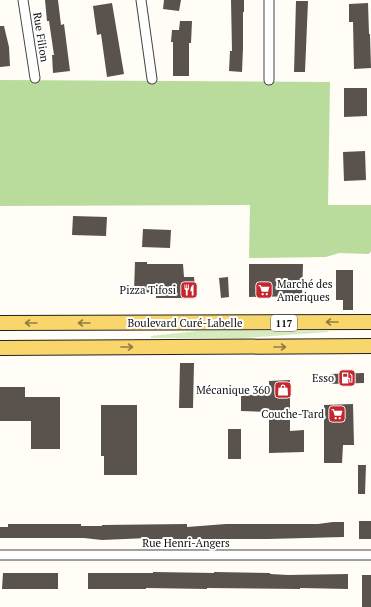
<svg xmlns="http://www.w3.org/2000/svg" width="371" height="607" font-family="'PT Serif',serif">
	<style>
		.green { fill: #d5ebbd }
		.forest { fill: #b9dc9c }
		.building { fill: #5a524d }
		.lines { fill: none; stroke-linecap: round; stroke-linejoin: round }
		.minor-casing { stroke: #444; stroke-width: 11 }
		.primary-casing { stroke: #222; stroke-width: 16 }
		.minor { stroke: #fff; stroke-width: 9 }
		.primary { stroke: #f9d66b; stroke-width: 14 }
		.oneway { stroke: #917d42 }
		.labels { text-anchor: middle; stroke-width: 4; stroke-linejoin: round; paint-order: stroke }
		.shield { fill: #fff; stroke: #585858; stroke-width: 1 }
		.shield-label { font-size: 10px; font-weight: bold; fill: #111 }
		.street-label { font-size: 11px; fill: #111; stroke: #fff }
		.poi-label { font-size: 11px; fill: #111; stroke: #fff; text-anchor: end }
	</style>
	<rect width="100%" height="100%" fill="#fffdf5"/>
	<!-- green -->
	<polygon class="green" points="197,331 328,331 328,332 242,338 151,338 151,336"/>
	<!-- forest -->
	<polygon class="forest" points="0,80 330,82 328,205 371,205 371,251 369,254 339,253 326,257 249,258 250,205 0,206"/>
	<!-- building -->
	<g class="building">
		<polygon points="45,0 58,0 61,25 64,24 70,71 53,73 52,55 54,55 49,21 47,21"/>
		<polygon points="164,0 181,0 179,11 163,9"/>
		<polygon points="231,0 244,0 244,12 243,12 243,48 242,72 229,71 230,51 232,51"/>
		<polygon points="296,1 308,1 305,72 294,72"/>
		<polygon points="112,3 124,74 107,77 101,34 97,35 93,6"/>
		<polygon points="368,3 369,34 370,34 371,68 354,69 353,22 349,22 349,4"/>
		<polygon points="180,21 192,21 191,43 189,43 189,76 173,76 173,42 171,42 172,30 179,30"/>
		<polygon points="0,26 4,26 9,47 10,66 0,67"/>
		<polygon points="344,88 367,88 367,116 344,117"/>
		<polygon points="365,151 366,180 344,181 343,152"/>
		<polygon points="73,216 107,217 106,236 72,235"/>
		<polygon points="143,229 171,230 170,248 142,247"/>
		<polygon points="135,262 147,262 147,264 183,264 184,277 194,277 196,298 156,298 156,293 134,292"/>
		<polygon points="249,264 303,264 302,296 249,297"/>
		<polygon points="336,270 353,270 353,310 343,310 343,300 336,300"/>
		<polygon points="228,277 229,297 221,298 219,278"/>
		<polygon points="180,363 194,363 193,408 179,408"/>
		<polygon points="364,373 364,383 329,384 329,374"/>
		<polygon points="290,380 290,431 304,430 304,452 269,453 269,412 241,411 241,395 269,395 269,381"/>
		<polygon points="0,387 25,387 25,397 60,397 60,449 31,449 31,421 0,421"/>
		<polygon points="353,404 354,445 343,445 342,463 324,463 324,405"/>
		<polygon points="101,405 137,405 137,475 104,475 104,456 101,456"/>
		<rect x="228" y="429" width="13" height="30"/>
		<polygon points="358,465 366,465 365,494 358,494"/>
		<rect x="359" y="521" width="12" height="18"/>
		<polygon points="333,522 344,522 344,537 268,539 148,539 148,538 102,540 84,538 0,538 0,527 8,527 8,524 81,524 81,526 102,526 102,525 187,524 187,527 226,524 318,524"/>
		<polygon points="153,572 214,573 214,572 270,573 270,574 288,575 348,574 348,589 300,588 300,589 207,588 207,589 146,588 146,589 88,589 88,573 153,573"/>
		<polygon points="3,573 58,573 58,589 2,589"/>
		<rect x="362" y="575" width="9" height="32"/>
	</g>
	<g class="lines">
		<defs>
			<g id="minor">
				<polyline points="23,0 35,78"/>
				<polyline points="141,0 152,79"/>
				<polyline points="269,80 269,0"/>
				<polyline points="0,555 371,555"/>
			</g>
			<g id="primary">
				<polyline points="0,323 371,322"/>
				<polyline points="0,348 371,346"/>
			</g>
		</defs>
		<!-- minor casing -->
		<use href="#minor" class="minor-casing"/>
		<!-- primary casing -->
		<use href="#primary" class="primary-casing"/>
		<!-- minor -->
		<use href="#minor" class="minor"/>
		<!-- primary -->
		<use href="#primary" class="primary"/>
	</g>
	<!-- one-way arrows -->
	<defs><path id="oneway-shaft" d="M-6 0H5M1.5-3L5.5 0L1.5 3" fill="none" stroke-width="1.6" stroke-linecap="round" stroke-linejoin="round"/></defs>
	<g class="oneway">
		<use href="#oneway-shaft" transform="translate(332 322) rotate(180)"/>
		<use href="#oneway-shaft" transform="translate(31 323) rotate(180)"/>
		<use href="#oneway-shaft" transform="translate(84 323) rotate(-180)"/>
		<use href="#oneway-shaft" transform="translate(127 347)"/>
		<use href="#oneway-shaft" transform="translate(280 347)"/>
	</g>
	<!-- icons -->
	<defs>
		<symbol id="restaurant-square" viewBox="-11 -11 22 22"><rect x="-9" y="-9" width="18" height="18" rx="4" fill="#c4262e" stroke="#fff"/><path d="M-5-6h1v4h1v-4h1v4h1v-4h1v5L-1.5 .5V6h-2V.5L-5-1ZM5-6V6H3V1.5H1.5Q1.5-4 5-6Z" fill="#fff"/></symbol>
		<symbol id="supermarket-square" viewBox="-11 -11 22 22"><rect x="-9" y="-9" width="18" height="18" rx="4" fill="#c4262e" stroke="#fff"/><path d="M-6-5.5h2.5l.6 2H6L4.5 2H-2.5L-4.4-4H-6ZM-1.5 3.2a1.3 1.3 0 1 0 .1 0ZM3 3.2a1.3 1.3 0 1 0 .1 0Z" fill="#fff"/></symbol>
		<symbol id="fuel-square" viewBox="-11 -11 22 22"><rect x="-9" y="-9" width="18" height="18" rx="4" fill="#c4262e" stroke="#fff"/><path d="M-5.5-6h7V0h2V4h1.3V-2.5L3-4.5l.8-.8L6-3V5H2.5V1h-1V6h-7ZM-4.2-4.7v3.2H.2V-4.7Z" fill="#fff"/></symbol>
		<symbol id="shop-square" viewBox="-11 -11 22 22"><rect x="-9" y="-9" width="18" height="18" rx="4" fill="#c4262e" stroke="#fff"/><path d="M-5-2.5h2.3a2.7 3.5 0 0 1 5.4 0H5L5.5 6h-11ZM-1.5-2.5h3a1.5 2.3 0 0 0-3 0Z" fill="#fff"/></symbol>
	</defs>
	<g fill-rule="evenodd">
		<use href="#restaurant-square" x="179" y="280" width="20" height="20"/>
		<use href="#supermarket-square" x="254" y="280" width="20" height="20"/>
		<use href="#fuel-square" x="337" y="368" width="20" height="20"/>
		<use href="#shop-square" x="273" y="380" width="20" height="20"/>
		<use href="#supermarket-square" x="327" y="404" width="20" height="20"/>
	</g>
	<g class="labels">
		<!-- shield labels -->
		<rect class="shield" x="271" y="315" width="26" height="16" rx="3"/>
		<g class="shield-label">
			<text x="284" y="327">117</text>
		</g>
		<!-- street labels -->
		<g class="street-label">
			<text transform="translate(41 37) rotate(81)" y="4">Rue Filion</text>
			<text x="185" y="327">Boulevard Curé-Labelle</text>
			<text x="186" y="547">Rue Henri-Angers</text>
		</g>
		<!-- poi labels -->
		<g class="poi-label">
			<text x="277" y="288" text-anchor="start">Marché des<tspan x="277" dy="13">Ameriques</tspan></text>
			<text x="176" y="294">Pizza Tifosi</text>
			<text x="334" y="382">Esso</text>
			<text x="270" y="394">Mécanique 360</text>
			<text x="324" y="418">Couche-Tard</text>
		</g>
	</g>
</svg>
